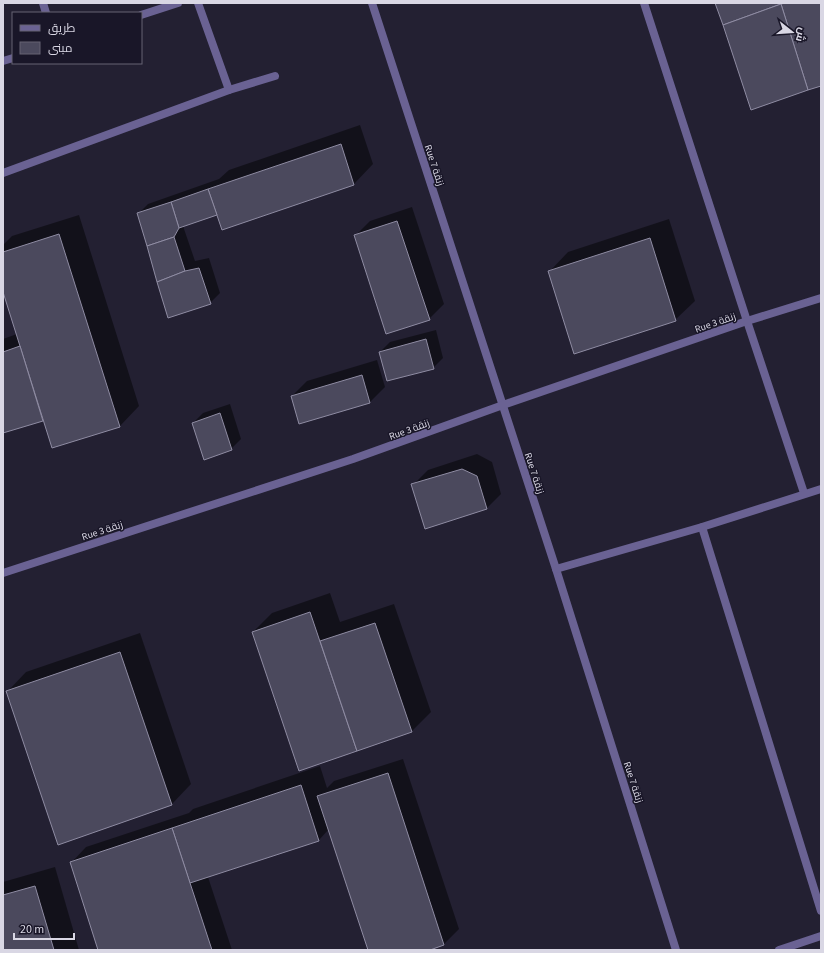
<svg xmlns="http://www.w3.org/2000/svg" width="824" height="953" font-family="'Source Sans 3',Cairo,sans-serif">
	<style>
		.shadow { fill: #0007 }
		.building { fill: #4b495d; stroke: #8f8ca3 }
		.lines { fill: none; stroke-linecap: round; stroke-linejoin: round }
		.service { stroke: #6a6293; stroke-width: 8 }
		.minor { stroke: #6a6293; stroke-width: 8 }
		.labels { text-anchor: middle; stroke-width: 3; stroke-linejoin: round; paint-order: stroke }
		.street-label { font-size: 10px; fill: #d9d7e4; stroke: #191628 }
	</style>
	<rect width="100%" height="100%" fill="#232032"/>
	<!-- shadow -->
	<g class="shadow">
		<polygon points="360,125 373,164 354,184 222,229 217,214 183,226 195,261 209,258 220,293 210,303 138,214 148,204 219,179 229,170"/>
		<polygon points="412,207 444,304 429,319 355,236 370,221"/>
		<polygon points="79,215 139,406 120,426 44,419 3,432 3,339 17,334 3,289 3,245 12,236"/>
		<polygon points="669,219 695,301 675,320 549,272 568,252"/>
		<polygon points="436,330 443,358 433,368 380,352 390,342"/>
		<polygon points="377,360 385,387 370,402 292,396 307,381"/>
		<polygon points="230,404 241,439 231,449 193,423 203,413"/>
		<polygon points="477,454 492,462 501,494 486,509 413,485 428,470"/>
		<polygon points="330,593 340,622 394,604 431,712 411,732 299,770 253,632 272,613"/>
		<polygon points="140,633 191,784 172,804 7,692 26,672"/>
		<polygon points="403,759 459,929 444,944 427,950 369,950 329,829 319,840 208,877 232,950 99,950 71,863 86,847 189,813 193,809 320,766 327,788 334,781"/>
		<polygon points="55,867 79,950 3,950 3,882"/>
	</g>
	<!-- building -->
	<g class="building">
		<polygon points="715,3 781,3 781,4 723,25"/>
		<polygon points="785,3 821,3 821,86 808,90 781,4"/>
		<polygon points="781,4 808,90 751,110 723,25"/>
		<polygon points="341,144 354,185 222,230 208,189"/>
		<polygon points="208,189 217,215 179,228 171,202"/>
		<polygon points="171,202 179,228 174,237 147,246 137,213"/>
		<polygon points="397,221 430,320 386,334 354,235"/>
		<polygon points="59,234 120,427 52,448 3,292 3,252"/>
		<polygon points="174,237 185,271 157,282 147,246"/>
		<polygon points="650,238 676,321 574,354 548,271"/>
		<polygon points="199,268 211,304 168,318 157,282 185,271"/>
		<polygon points="426,339 434,369 387,381 379,352"/>
		<polygon points="20,346 43,421 3,433 3,352"/>
		<polygon points="362,375 370,403 299,424 291,396"/>
		<polygon points="220,413 232,450 204,460 192,423"/>
		<polygon points="462,469 477,476 487,509 425,529 411,484"/>
		<polygon points="310,612 357,751 299,771 252,632"/>
		<polygon points="375,623 412,732 357,751 320,641"/>
		<polygon points="120,652 172,805 58,845 6,691"/>
		<polygon points="388,773 444,945 430,950 368,950 317,796"/>
		<polygon points="301,785 319,841 190,883 172,828"/>
		<polygon points="172,828 212,950 98,950 70,862"/>
		<polygon points="35,886 54,950 3,950 3,895"/>
	</g>
	<g class="lines">
		<!-- service -->
		<g class="service">
			<polyline points="198,3 229,90"/>
			<polyline points="644,3 747,321"/>
			<polyline points="3,173 229,90 275,76"/>
		</g>
		<!-- minor -->
		<g class="minor">
			<polyline points="43,3 46,13"/>
			<polyline points="372,3 556,569 676,950"/>
			<polyline points="141,15 178,3"/>
			<polyline points="3,61 13,58"/>
			<polyline points="747,321 804,493"/>
			<polyline points="702,527 821,911"/>
			<polyline points="556,569 702,527 821,489"/>
			<polyline points="3,573 353,459 503,405 747,321 821,298"/>
			<polyline points="779,950 821,936"/>
		</g>
	</g>
	<g class="labels">
		<!-- street labels -->
		<g class="street-label">
			<text transform="translate(435 165) rotate(72)" y="4">Rue 7 زنقة</text>
			<text transform="translate(715 322) rotate(-19)" y="4">Rue 3 زنقة</text>
			<text transform="translate(409 429) rotate(-20)" y="4">Rue 3 زنقة</text>
			<text transform="translate(535 473) rotate(72)" y="4">Rue 7 زنقة</text>
			<text transform="translate(102 530) rotate(-18)" y="4">Rue 3 زنقة</text>
			<text transform="translate(634 782) rotate(72)" y="4">Rue 7 زنقة</text>
		</g>
	</g>
	<!-- border -->
	<rect width="824" height="953" fill="none" stroke="#d9d7e4" stroke-width="8"/>
	<!-- legend -->
	<rect x="12" y="12" width="130" height="52" fill="#191628" stroke="#666373"/>
	<rect x="20" y="25" width="20" height="6" fill="#6a6293" stroke="#666373"/>
	<text x="48" y="32" font-size="12" fill="#d9d7e4">طريق</text>
	<rect x="20" y="42" width="20" height="12" fill="#4b495d" stroke="#666373"/>
	<text x="48" y="52" font-size="12" fill="#d9d7e4">مبنى</text>
	<!-- north arrow -->
	<g transform="translate(792 32) rotate(107)" stroke="#191628" stroke-width="3" paint-order="stroke">
	<path d="M0-3L7 15L0 10L-7 15Z" fill="#d9d7e4"/>
	<text y="-6" font-size="11" font-weight="bold" text-anchor="middle" fill="#d9d7e4">ش</text>
	</g>
	<!-- scale -->
	<path d="M14 933v6h60v-6" fill="none" stroke="#d9d7e4" stroke-width="2"/>
	<text x="20" y="933" font-size="12" fill="#d9d7e4" stroke="#191628" stroke-width="3" paint-order="stroke">20 m</text>
</svg>
